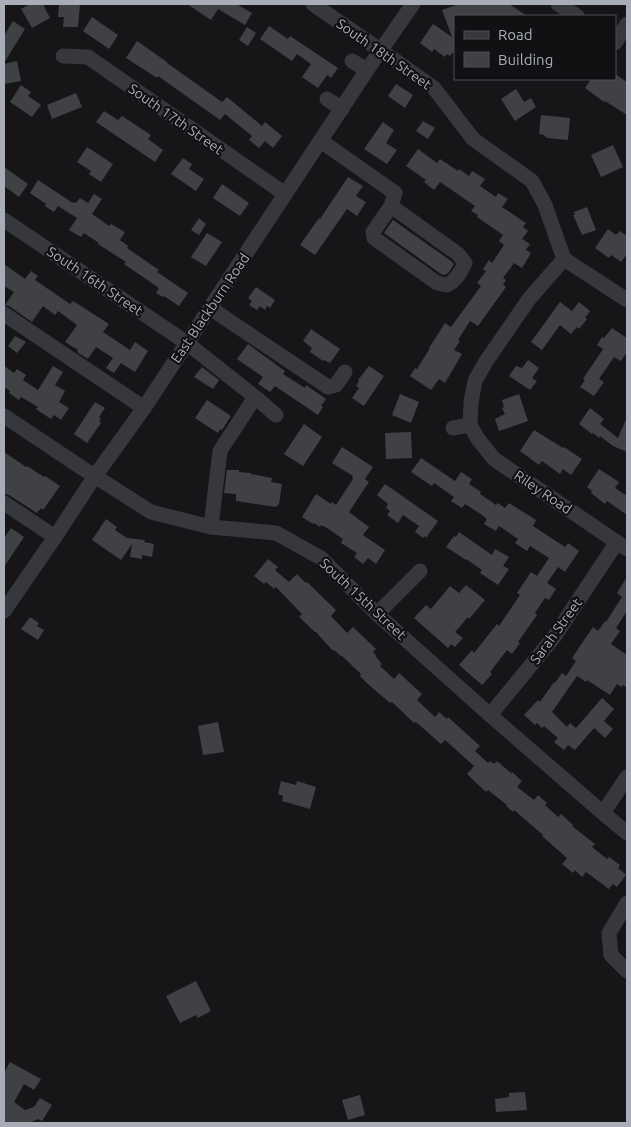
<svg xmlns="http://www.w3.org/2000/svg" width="631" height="1127" font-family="Ubuntu,sans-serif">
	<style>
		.building { fill: #404145 }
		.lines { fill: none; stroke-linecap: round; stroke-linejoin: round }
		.minor { stroke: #37383d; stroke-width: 15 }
		.labels { text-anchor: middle; stroke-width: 4.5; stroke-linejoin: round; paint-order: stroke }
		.street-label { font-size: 14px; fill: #a8adb8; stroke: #111113 }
	</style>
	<rect width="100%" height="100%" fill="#161618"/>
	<!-- building -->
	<g class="building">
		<polygon points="30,4 43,4 50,18 32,28 21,9"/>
		<polygon points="59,4 80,4 78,27 63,27 64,17 58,17"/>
		<polygon points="187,4 236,4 252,13 245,25 218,9 211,20"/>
		<polygon points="459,4 509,4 527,16 455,16 455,50 450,56 447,54 445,57 434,49 432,52 420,43 433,24 452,37 442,10"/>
		<polygon points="92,17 118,35 109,49 83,31"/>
		<polygon points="13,21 25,29 4,63 4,36"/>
		<polygon points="269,26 288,39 290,36 338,68 331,78 327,75 318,88 302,77 311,64 297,54 292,61 260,39"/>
		<polygon points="247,27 256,33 248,46 239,40"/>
		<polygon points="137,41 167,62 167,63 222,102 227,97 262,126 265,122 282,136 273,148 265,141 259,148 249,140 252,136 225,114 220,120 158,76 157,78 126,58"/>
		<polygon points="17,61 21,81 4,84 4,64"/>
		<polygon points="615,74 627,82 627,115 605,101 604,102 585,88 591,79 615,79"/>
		<polygon points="396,84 413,95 405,108 388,96"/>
		<polygon points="21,85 31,92 28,96 41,105 32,117 10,102"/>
		<polygon points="516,89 524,102 531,98 536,107 515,121 501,99"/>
		<polygon points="76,93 82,107 52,119 47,105"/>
		<polygon points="104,111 118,120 122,116 151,135 148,139 163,150 155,162 96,122"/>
		<polygon points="541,115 570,118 568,140 547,138 544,135 539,134"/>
		<polygon points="423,121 435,128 428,139 416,131"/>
		<polygon points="383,122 394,130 386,143 397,150 387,164 364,149"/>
		<polygon points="613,145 623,167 601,177 591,155"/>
		<polygon points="87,147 113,164 101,182 89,174 91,171 77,162"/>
		<polygon points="418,149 437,163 440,159 458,171 459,169 469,176 472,171 485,179 480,186 496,197 498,193 508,199 502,207 526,223 523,227 528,231 522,239 530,244 526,250 531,253 522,268 514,263 503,278 506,280 503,285 506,287 478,326 470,321 458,340 460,341 454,350 462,354 445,383 439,379 431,390 410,376 415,368 417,369 430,348 429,348 445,323 451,327 481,286 477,283 486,271 483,269 489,260 492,263 504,245 499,241 503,235 477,217 478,215 471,211 475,206 440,182 434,190 424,182 426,180 406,166"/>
		<polygon points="183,158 192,164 189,169 204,179 196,191 171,174"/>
		<polygon points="4,167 28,184 19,197 4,186"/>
		<polygon points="348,177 363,186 356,196 366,202 357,216 347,209 315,255 300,245 319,218 320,219"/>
		<polygon points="38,180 73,203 74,202 76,203 80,198 88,203 94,194 102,199 92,214 109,226 111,224 125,232 120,240 128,246 127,248 159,270 157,272 188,293 179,306 164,296 163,297 156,293 159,288 124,264 126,262 98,244 99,243 84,233 81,237 69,230 77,218 58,206 54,212 45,206 46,204 30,193"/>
		<polygon points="222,184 249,203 240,216 213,198"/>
		<polygon points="587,207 596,230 582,235 573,215 575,215 574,212"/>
		<polygon points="199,218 206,224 199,235 191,230"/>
		<polygon points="393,220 451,261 454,264 449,272 445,275 441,274 384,233"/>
		<polygon points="608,229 616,235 620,231 627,236 627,254 621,262 611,255 609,258 595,248"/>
		<polygon points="207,233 222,242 206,266 191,257"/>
		<polygon points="4,264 25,279 31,271 38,276 35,280 70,304 73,301 109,324 103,332 130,350 135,342 148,351 135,372 121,363 114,373 106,368 113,358 96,347 88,359 77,352 78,350 65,342 77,325 58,311 55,315 43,306 32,322 9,306 5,305 14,292 4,286"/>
		<polygon points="256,287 275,300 270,308 267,306 265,310 260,306 257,310 249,305 252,301 248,298"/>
		<polygon points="560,302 572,311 579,302 590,311 585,318 587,319 579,329 577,327 571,334 560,325 542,350 531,342"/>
		<polygon points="612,328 627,338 627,352 621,361 614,357 599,379 604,382 594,396 580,387 585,380 583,379 603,349 597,345 602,337 604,338"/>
		<polygon points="311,329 340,349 330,363 324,360 323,361 310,352 312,348 303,341"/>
		<polygon points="15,336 26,342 17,353 8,346"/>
		<polygon points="248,344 285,371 283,374 305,388 306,385 326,399 321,406 323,407 318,415 275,386 270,392 258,384 263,377 237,359"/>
		<polygon points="528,360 539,368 532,378 537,381 530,390 509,376 516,366 522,368"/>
		<polygon points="4,366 14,373 17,369 26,375 23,380 38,390 53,366 63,372 55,385 65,391 59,402 69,408 61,420 54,415 51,419 36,409 38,407 21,397 19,400 9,393 10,391 4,387"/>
		<polygon points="369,366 384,376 364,406 352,398 359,388 356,386 359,381 358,380"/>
		<polygon points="202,367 219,380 213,389 194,377"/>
		<polygon points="400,394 419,402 411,423 392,415"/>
		<polygon points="519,394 528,421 499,431 495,419 505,414 502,408 504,407 502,400"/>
		<polygon points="207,400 231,416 222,430 220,429 218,433 195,418"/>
		<polygon points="95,402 105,408 99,417 101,419 99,422 101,423 87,443 74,434"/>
		<polygon points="590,408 604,419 600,424 618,438 627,417 627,452 613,446 600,436 599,438 593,433 592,434 579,424"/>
		<polygon points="304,424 322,437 303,466 284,454"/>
		<polygon points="534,430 563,448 564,447 582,459 571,475 563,469 560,474 542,461 539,465 520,451"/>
		<polygon points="411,432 412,458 386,459 385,433"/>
		<polygon points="342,447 373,467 365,479 369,482 349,512 369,527 363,535 385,550 376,564 368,558 363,564 354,557 357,553 341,543 343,539 327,528 321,525 320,527 314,523 313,524 302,517 316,494 331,504 332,502 336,505 353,479 352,478 353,476 332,463"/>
		<polygon points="4,452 26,467 27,466 44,477 45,476 60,486 43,510 41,508 37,513 9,495 4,494"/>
		<polygon points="421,458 455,481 461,472 472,479 469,484 481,492 480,494 496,505 498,503 505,508 509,503 536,520 533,526 565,547 568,543 579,551 565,572 558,567 547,583 556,589 549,600 545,598 535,613 537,615 518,642 520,643 512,654 507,650 490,672 492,674 482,685 459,665 472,650 474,653 497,624 499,626 520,595 517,593 531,572 537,576 549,558 530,546 527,551 515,543 518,539 499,526 496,531 484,524 487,519 482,515 465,504 462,508 451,501 454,497 434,483 432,486 411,472"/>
		<polygon points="599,469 619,482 615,488 627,496 627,515 607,501 605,504 591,493 592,491 587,487"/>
		<polygon points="227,470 239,470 239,472 251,473 251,474 272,478 271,482 282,484 279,504 276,507 236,501 236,494 224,493"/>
		<polygon points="385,484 438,521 426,538 425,536 423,538 415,532 419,526 403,515 398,523 387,515 390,511 386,508 388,504 377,495"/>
		<polygon points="106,519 117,527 115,530 127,538 145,540 144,542 154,544 152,557 142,555 142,559 130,557 132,544 121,560 92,540"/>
		<polygon points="11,528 24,537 4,567 4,538"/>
		<polygon points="459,532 492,555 495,549 509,557 503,566 509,569 498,585 480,573 482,570 466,559 466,560 446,547 454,536 456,537"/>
		<polygon points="268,559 278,567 275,570 289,582 297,574 306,583 307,582 336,610 331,616 347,633 353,627 376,649 373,652 377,656 376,657 382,664 380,666 394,679 399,673 422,694 417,700 435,717 439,712 447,719 448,717 480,746 475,751 488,763 490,761 494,764 497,761 511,773 512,772 522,781 517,787 534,800 538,795 547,803 545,805 558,817 561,814 573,825 572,826 595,844 592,847 607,859 609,857 620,865 618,868 626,875 617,887 613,884 609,889 586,872 582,877 575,870 573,873 562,864 567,858 542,836 543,835 514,810 513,812 506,806 507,805 488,790 486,792 471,778 467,774 474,766 445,740 441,744 416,722 414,723 392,702 390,703 369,685 360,676 361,674 342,656 341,656 334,650 333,651 316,632 315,632 299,617 302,614 276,587 274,589 266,582 264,584 254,576"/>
		<polygon points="627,577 627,611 616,628 620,631 611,644 627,655 627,688 623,685 621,687 617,684 610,695 587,680 586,682 577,676 552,712 567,727 570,723 576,728 602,698 614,709 604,721 613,729 605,738 594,728 575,750 568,745 564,750 554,742 558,738 544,726 542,728 537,723 535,725 524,715 538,700 540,702 554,682 555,683 562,673 566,676 576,661 572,658 593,627 598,631 605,621 606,622 622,597 617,593"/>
		<polygon points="466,585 485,600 469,619 468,617 455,632 463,638 455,647 451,644 448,648 414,618 426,605 431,609 450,586 459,593"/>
		<polygon points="30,617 39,623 37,626 44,630 38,640 21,629"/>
		<polygon points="218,722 224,752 203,755 198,726"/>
		<polygon points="281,781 296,785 297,781 316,787 310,809 282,801 283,796 278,794"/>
		<polygon points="196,981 211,1011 198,1018 196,1015 180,1023 166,996"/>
		<polygon points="10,1062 41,1079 34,1090 24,1084 14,1102 25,1110 34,1107 40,1098 52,1105 42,1121 38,1119 29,1123 4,1123 4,1073"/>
		<polygon points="525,1092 527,1110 496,1112 495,1099 509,1097 509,1093"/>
		<polygon points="360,1095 365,1115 348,1120 342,1100"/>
	</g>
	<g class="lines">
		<!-- minor -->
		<g class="minor">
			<polyline points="313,4 393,59 434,88 473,139 532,181 545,205 564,259 627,300"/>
			<polyline points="558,4 577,16"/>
			<polyline points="615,43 627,24"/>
			<polyline points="63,56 88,57 285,194"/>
			<polyline points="352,61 367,70"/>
			<polyline points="327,99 342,109"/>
			<path d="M321,141L395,193L391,206L458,254L465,263C461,272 456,281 447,285L437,283L374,238L373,232L391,206"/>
			<polyline points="4,220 187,343 255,397 276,415"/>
			<polyline points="564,259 529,299 485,363 475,381 471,402 470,425 478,439 494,459 627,549"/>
			<polyline points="210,308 328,387 336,385 345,372"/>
			<polyline points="4,314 144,408"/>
			<polyline points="4,416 79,466 151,512 211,527 276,533 321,558 377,614 490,715 603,813 627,833"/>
			<polyline points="453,428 470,425"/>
			<polyline points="4,503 55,537"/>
			<polyline points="211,527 220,451 255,397"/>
			<polyline points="4,611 55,537 95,476 144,408 367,70 413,4"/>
			<polyline points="377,614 420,571"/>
			<polyline points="490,715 554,637 617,542"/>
			<polyline points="603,813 627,777"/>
			<polyline points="627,903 609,933 611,955 627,971"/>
		</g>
	</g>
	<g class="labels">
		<!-- street labels -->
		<g class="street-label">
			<text transform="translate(384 54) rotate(35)" y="5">South 18th Street</text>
			<text transform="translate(176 119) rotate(35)" y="5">South 17th Street</text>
			<text transform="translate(95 281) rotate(34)" y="5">South 16th Street</text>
			<text transform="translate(210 308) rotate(-56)" y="5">East Blackburn Road</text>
			<text transform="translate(543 492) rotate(34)" y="5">Riley Road</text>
			<text transform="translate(363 599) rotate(43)" y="5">South 15th Street</text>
			<text transform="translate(556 631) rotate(-54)" y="5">Sarah Street</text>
		</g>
	</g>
	<!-- border -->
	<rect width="631" height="1127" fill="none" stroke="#a8adb8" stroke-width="10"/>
	<!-- legend -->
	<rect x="454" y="15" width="162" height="65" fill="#111113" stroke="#4d4f55"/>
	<rect x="464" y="31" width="25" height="8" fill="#37383d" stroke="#4d4f55"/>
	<text x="498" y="40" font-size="15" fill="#a8adb8">Road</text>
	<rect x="464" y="52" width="25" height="15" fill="#404145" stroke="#4d4f55"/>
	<text x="498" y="65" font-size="15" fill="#a8adb8">Building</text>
</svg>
